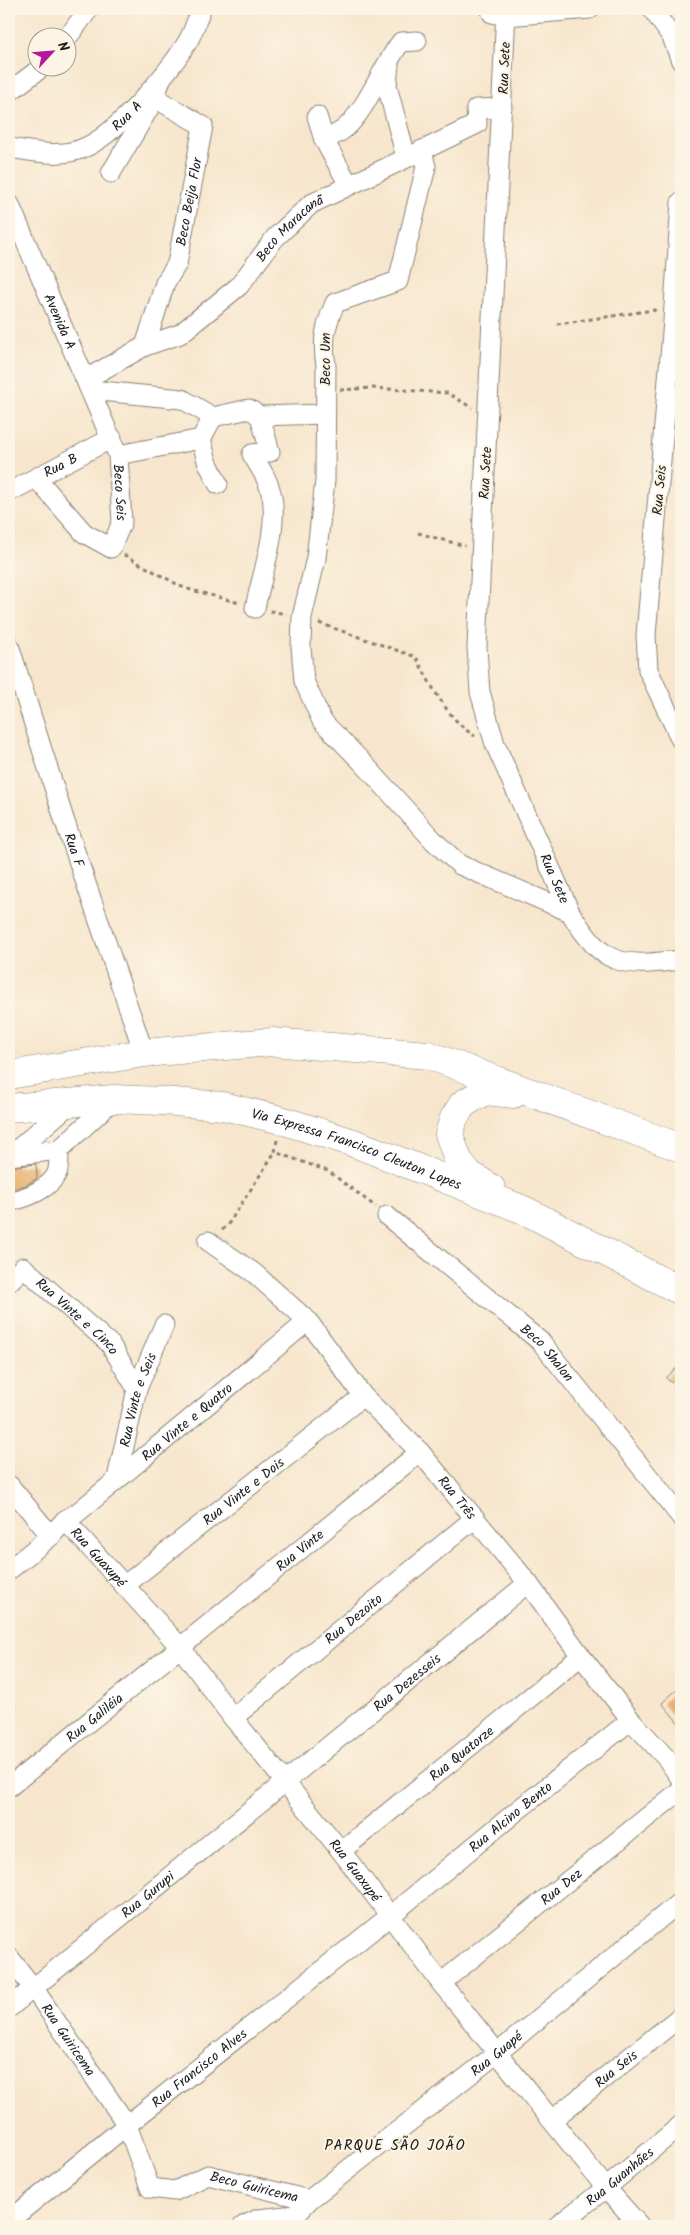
<svg xmlns="http://www.w3.org/2000/svg" width="690" height="2235" font-family="Kalam,sans-serif">
	<style>
		.building { fill: #e6b171 }
		.lines { fill: none; stroke-linecap: round; stroke-linejoin: round }
		.minor-casing { stroke: #8a8174; stroke-width: 21 }
		.highway-casing { stroke: #8a8174; stroke-width: 29 }
		.path { stroke: #8a8174; stroke-width: 3; stroke-dasharray: 4 4; stroke-linecap: butt }
		.minor { stroke: #fff; stroke-width: 19 }
		.highway { stroke: #fff; stroke-width: 28 }
		.labels { text-anchor: middle; stroke-width: 4; stroke-linejoin: round; paint-order: stroke }
		.street-label { font-size: 14px; fill: #1c1c1c; stroke: #fcf5e5 }
		.neighbourhood-label { font-size: 15px; letter-spacing: 1px; fill: #1c1c1c; stroke: #fcf5e5 }
	</style>
	<rect width="100%" height="100%" fill="#fcf5e5"/>
	<filter id="ink" filterUnits="userSpaceOnUse"><feTurbulence type="fractalNoise" baseFrequency=".02" numOctaves="2"/><feDisplacementMap in="SourceGraphic" scale="10" xChannelSelector="R" yChannelSelector="G"/><feConvolveMatrix kernelMatrix="1 2 1 2 8 2 1 2 1" color-interpolation-filters="sRGB"/></filter>
	<filter id="wash" filterUnits="userSpaceOnUse"><feTurbulence type="fractalNoise" baseFrequency=".0096" numOctaves="4" result="noise"/><feDisplacementMap in="SourceGraphic" scale="20" xChannelSelector="R" yChannelSelector="G"/><feGaussianBlur stdDeviation="1.12" result="paint"/><feColorMatrix in="noise" values="0 0 0 0 0 0 0 0 0 0 0 0 0 0 0 0 0 1.4 0 .05"/><feComposite in="paint" operator="in"/></filter>
	<g filter="url(#wash)">
		<rect width="100%" height="100%" fill="#f7e6cd"/>
		<g id="blocks">
			<!-- building -->
			<g class="building">
				<polygon points="36,1164 37,1178 26,1185 9,1190 9,1167"/>
				<polygon points="681,1364 681,1391 666,1378"/>
				<polygon points="681,1686 681,1726 662,1703"/>
			</g>
		</g>
	</g>
	<g filter="url(#ink)">
		<use href="#blocks" fill-opacity="0" stroke="#8a8174" stroke-width="1"/>
		<g class="lines">
			<defs>
				<g id="minor">
					<polyline points="490,9 492,13 506,16 590,9"/>
					<path id="s1" d="M506,9L477,648L480,692L495,744L570,912C604,967 620,967 681,960"/>
					<polyline points="652,9 672,37 681,61"/>
					<polyline points="67,38 89,9"/>
					<polyline points="389,64 387,86 406,157"/>
					<polyline points="9,92 41,68"/>
					<polyline points="317,116 324,140 349,185"/>
					<path d="M324,140C330,137 338,134 344,129C365,113 383,65 401,42L417,41"/>
					<path id="s2" d="M9,148C33,151 58,158 81,149C114,138 170,71 188,41C194,31 197,19 201,9"/>
					<path d="M422,150L426,167L398,281L335,303C325,327 322,340 326,366L325,481L316,558L302,617L301,647L304,681L322,721L364,764L434,841L460,865L570,912"/>
					<polyline points="111,173 155,98"/>
					<polyline points="681,202 673,321 646,635 648,670 681,740"/>
					<path id="s3" d="M9,203L118,455L122,522L111,548L84,533L37,479"/>
					<path id="s4" d="M145,346L165,283L177,264L203,126L155,98L161,79"/>
					<path id="s5" d="M86,379L145,346L180,334L239,286L275,238L311,204L477,124L476,109L502,108"/>
					<polyline points="91,390 182,399 213,417 249,409 260,416 324,414"/>
					<polyline points="201,439 207,461 218,484"/>
					<polyline points="118,455 201,439 213,417"/>
					<path id="s6" d="M9,492L112,438"/>
					<path d="M255,608C262,574 281,522 270,489C267,477 258,465 252,454L270,452L260,416"/>
					<path id="s7" d="M9,645L64,819L144,1053"/>
					<polyline points="9,1156 59,1150 114,1099"/>
					<polyline points="10,1156 72,1102"/>
					<path d="M9,1201C25,1199 53,1188 58,1170C59,1164 59,1157 59,1150"/>
					<path id="s8" d="M387,1216L541,1342L681,1517"/>
					<path id="s9" d="M208,1241L254,1273L308,1321L363,1396L420,1452L528,1583L581,1656L631,1720L667,1759L681,1779"/>
					<path id="s10" d="M9,1282L23,1267L110,1344L137,1389"/>
					<path id="s11" d="M117,1478L137,1389L164,1325"/>
					<polyline points="9,1485 51,1536"/>
					<path id="s12" d="M65,1520L181,1648L233,1718L341,1851L441,1983L606,2188L640,2226"/>
					<path id="s13" d="M9,1570L51,1536L65,1520L77,1513L308,1321"/>
					<path id="s14" d="M125,1585L363,1396"/>
					<path id="s15" d="M233,1718L475,1518"/>
					<path id="s16" d="M9,1787L420,1452"/>
					<path id="s17" d="M341,1851L581,1656"/>
					<path id="s18" d="M9,1957L34,1989L127,2125L150,2188L175,2191L208,2175L309,2200"/>
					<path id="s19" d="M441,1983L681,1790"/>
					<path id="s20" d="M9,2008L528,1583"/>
					<path id="s21" d="M552,2120L681,2016"/>
					<path id="s22" d="M9,2221L127,2125L390,1916L518,1810L631,1720"/>
					<path id="s23" d="M243,2226L258,2219L295,2215L309,2200L495,2055L681,1901"/>
					<path id="s24" d="M557,2226L606,2188L681,2125"/>
				</g>
				<g id="highway">
					<polyline points="9,1075 144,1053 272,1042 428,1055 681,1148"/>
					<path id="s25" d="M9,1108L114,1099L162,1101L223,1106L281,1120L354,1143L524,1210L681,1291"/>
					<polyline points="491,1188 469,1174 458,1160 449,1134 454,1118 463,1104 485,1091 514,1094"/>
				</g>
			</defs>
			<!-- minor casing -->
			<use href="#minor" class="minor-casing"/>
			<!-- highway casing -->
			<use href="#highway" class="highway-casing"/>
			<!-- path -->
			<g class="path">
				<polyline points="557,324 654,310 657,312"/>
				<polyline points="340,390 372,388 448,393 472,408"/>
				<polyline points="418,533 465,546"/>
				<polyline points="124,555 184,588 240,603"/>
				<polyline points="270,611 286,614"/>
				<path d="M319,623L416,657C431,685 448,720 475,736"/>
				<polyline points="277,1140 275,1152 328,1171 376,1207"/>
				<polyline points="222,1230 227,1226 275,1152"/>
			</g>
			<!-- minor -->
			<use href="#minor" class="minor"/>
			<!-- highway -->
			<use href="#highway" class="highway"/>
		</g>
	</g>
	<g class="labels">
		<!-- street labels -->
		<g class="street-label">
			<text transform="translate(504 68) rotate(-88)" y="5">Rua Sete</text>
			<text dy="5" stroke="none"><textPath href="#s2" startOffset="130">Rua A</textPath></text>
			<text dy="5" stroke="none"><textPath href="#s4" startOffset="152">Beco Beija Flor</textPath></text>
			<text dy="5" stroke="none"><textPath href="#s5" startOffset="258">Beco Maracanã</textPath></text>
			<text dy="5" stroke="none"><textPath href="#s3" startOffset="129">Avenida A</textPath></text>
			<text transform="translate(325 359) rotate(-90)" y="5">Beco Um</text>
			<text dy="5" stroke="none"><textPath href="#s6" startOffset="58">Rua B</textPath></text>
			<text transform="translate(485 473) rotate(-87)" y="5">Rua Sete</text>
			<text transform="translate(659 490) rotate(-85)" y="5">Rua Seis</text>
			<text dy="5" stroke="none"><textPath href="#s3" startOffset="312">Beco Seis</textPath></text>
			<text dy="5" stroke="none"><textPath href="#s7" startOffset="215">Rua F</textPath></text>
			<text dy="5" stroke="none"><textPath href="#s1" startOffset="885">Rua Sete</textPath></text>
			<text dy="5" stroke="none"><textPath href="#s25" startOffset="355">Via Expressa Francisco Cleuton Lopes</textPath></text>
			<text dy="5" stroke="none"><textPath href="#s10" startOffset="94">Rua Vinte e Cinco</textPath></text>
			<text dy="5" stroke="none"><textPath href="#s8" startOffset="211">Beco Shalon</textPath></text>
			<text dy="5" stroke="none"><textPath href="#s11" startOffset="81">Rua Vinte e Seis</textPath></text>
			<text dy="5" stroke="none"><textPath href="#s13" startOffset="232">Rua Vinte e Quatro</textPath></text>
			<text dy="5" stroke="none"><textPath href="#s14" startOffset="151">Rua Vinte e Dois</textPath></text>
			<text dy="5" stroke="none"><textPath href="#s9" startOffset="360">Rua Três</textPath></text>
			<text dy="5" stroke="none"><textPath href="#s16" startOffset="375">Rua Vinte</textPath></text>
			<text dy="5" stroke="none"><textPath href="#s12" startOffset="50">Rua Guaxupé</textPath></text>
			<text dy="5" stroke="none"><textPath href="#s15" startOffset="156">Rua Dezoito</textPath></text>
			<text dy="5" stroke="none"><textPath href="#s20" startOffset="514">Rua Dezesseis</textPath></text>
			<text dy="5" stroke="none"><textPath href="#s16" startOffset="110">Rua Galiléia</textPath></text>
			<text dy="5" stroke="none"><textPath href="#s17" startOffset="155">Rua Quatorze</textPath></text>
			<text dy="5" stroke="none"><textPath href="#s22" startOffset="644">Rua Alcino Bento</textPath></text>
			<text dy="5" stroke="none"><textPath href="#s12" startOffset="455">Rua Guaxupé</textPath></text>
			<text dy="5" stroke="none"><textPath href="#s19" startOffset="154">Rua Dez</textPath></text>
			<text dy="5" stroke="none"><textPath href="#s20" startOffset="179">Rua Gurupi</textPath></text>
			<text dy="5" stroke="none"><textPath href="#s18" startOffset="102">Rua Guiricema</textPath></text>
			<text dy="5" stroke="none"><textPath href="#s23" startOffset="312">Rua Guapé</textPath></text>
			<text dy="5" stroke="none"><textPath href="#s22" startOffset="244">Rua Francisco Alves</textPath></text>
			<text dy="5" stroke="none"><textPath href="#s21" startOffset="82">Rua Seis</textPath></text>
			<text dy="5" stroke="none"><textPath href="#s24" startOffset="80">Rua Guanhães</textPath></text>
			<text dy="5" stroke="none"><textPath href="#s18" startOffset="382">Beco Guiricema</textPath></text>
		</g>
		<!-- neighbourhood labels -->
		<g class="neighbourhood-label">
			<text x="395" y="2150">PARQUE SÃO JOÃO</text>
		</g>
	</g>
	<!-- margin -->
	<rect width="690" height="2235" fill="none" stroke="#fcf5e5" stroke-width="30"/>
	<!-- north arrow -->
	<g transform="translate(52 52) rotate(64)"><circle r="24" fill="#fcf5e5" stroke="#a29e95"/>
	<path d="M0-4L9 19L0 12L-9 19Z" fill="#b5179e"/>
	<text y="-8" font-size="14" font-weight="bold" text-anchor="middle" fill="#1c1c1c">N</text>
	</g>
</svg>
